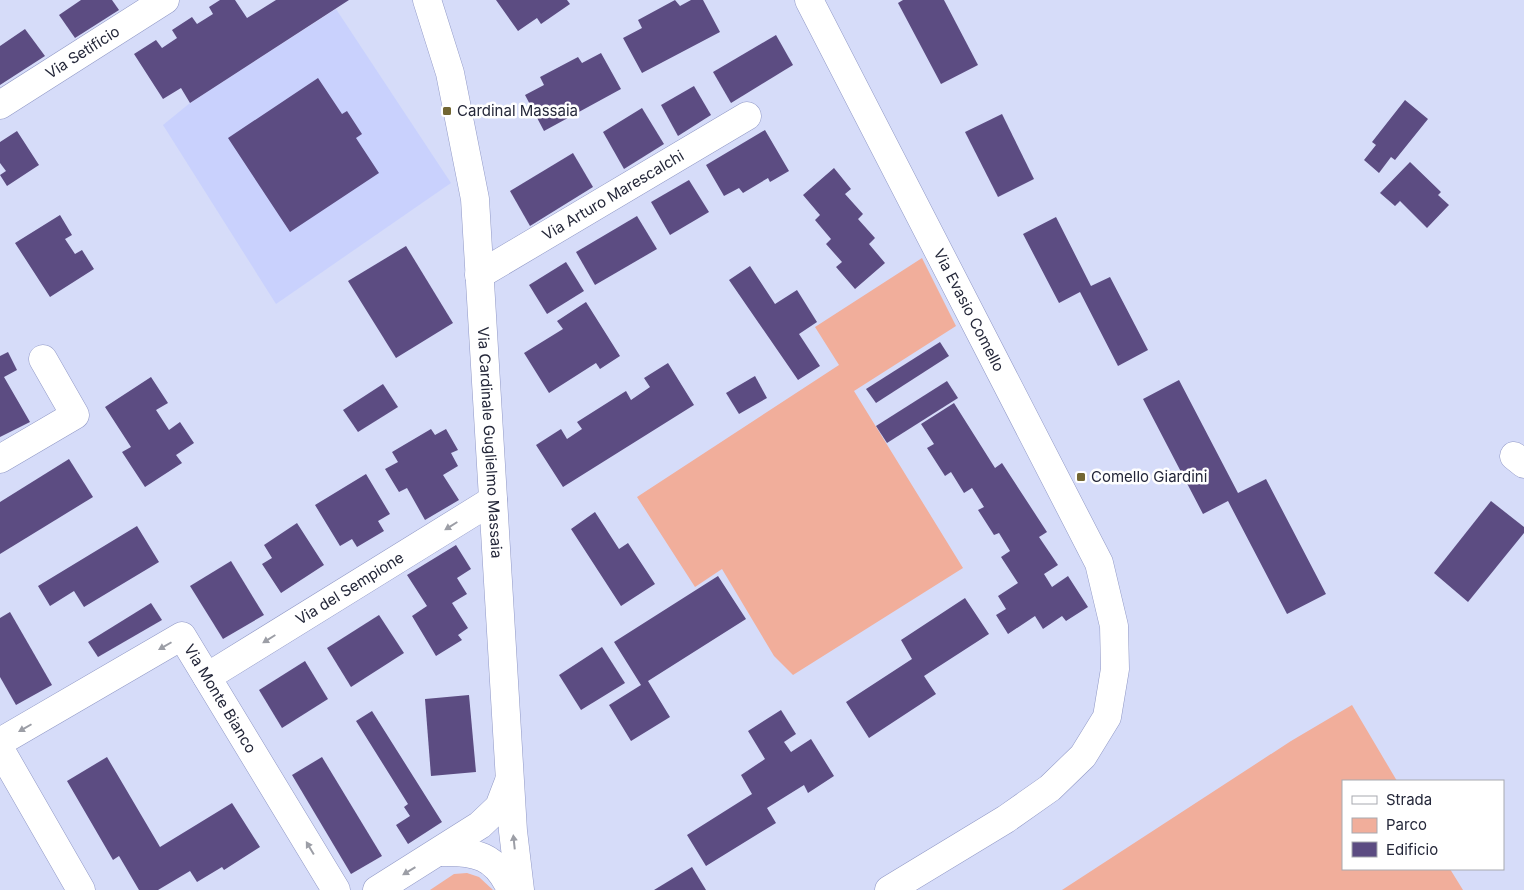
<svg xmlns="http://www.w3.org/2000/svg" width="1524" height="890" font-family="Inter,sans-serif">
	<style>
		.built { fill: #c9d1fd }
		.green { fill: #f1ae9b }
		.building { fill: #5c4c82 }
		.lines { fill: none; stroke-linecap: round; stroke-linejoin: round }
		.minor-casing { stroke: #9098c6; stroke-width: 29 }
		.major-casing { stroke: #9098c6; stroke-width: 29 }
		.minor { stroke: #fff; stroke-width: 28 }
		.major { stroke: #fff; stroke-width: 28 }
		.oneway { fill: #9c9ea6 }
		.poi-dot { fill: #726633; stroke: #fff; stroke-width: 2 }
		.labels { text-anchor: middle; stroke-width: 5; stroke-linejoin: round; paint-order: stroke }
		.street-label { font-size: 15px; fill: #242739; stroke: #fff }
		.poi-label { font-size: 15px; fill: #242739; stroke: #fff; text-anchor: start }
	</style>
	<rect width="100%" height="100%" fill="#d6dcf9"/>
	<!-- built -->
	<polygon class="built" points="336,9 451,183 276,304 163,125 190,103"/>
	<!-- green -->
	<g class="green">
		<polygon points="922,258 956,326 854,391 963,568 793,675 774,656 722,569 695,587 637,497 839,365 815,327"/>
		<polygon points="1352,705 1397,781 1343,781 1343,869 1450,869 1463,890 1062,890 1291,741"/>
		<polygon points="467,873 479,877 493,890 430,890 454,874"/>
	</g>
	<!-- building -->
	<g class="building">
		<polygon points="81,0 112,0 119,10 75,38 59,15"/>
		<polygon points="220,0 235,0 247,18 276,0 349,0 190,103 181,88 163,99 134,54 156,40 162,48 177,38 172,30 192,17 197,24 213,14 209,7"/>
		<polygon points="496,0 567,0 570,4 541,24 537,18 518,31"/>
		<polygon points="675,0 680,6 691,0 703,0 720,32 642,73 623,38 642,28 638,20"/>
		<polygon points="903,0 944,0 978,65 941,84 898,3"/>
		<polygon points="25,29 45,56 0,85 0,46"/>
		<polygon points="776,35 793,65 731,103 713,72"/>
		<polygon points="601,53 621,89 544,131 525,95 544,85 540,77 578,57 582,63"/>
		<polygon points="318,78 342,114 347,111 362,134 356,138 379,173 290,232 228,138"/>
		<polygon points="694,86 711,115 678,136 661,105"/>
		<polygon points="1405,100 1428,119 1395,160 1391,157 1379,173 1364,160 1376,145 1372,142"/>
		<polygon points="642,108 664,144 624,169 603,132"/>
		<polygon points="1002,114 1034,179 998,197 965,132"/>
		<polygon points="765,130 789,171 770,182 768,178 743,193 739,188 724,196 706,165"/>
		<polygon points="17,131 39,165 7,186 0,175 6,171 0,163 0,142"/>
		<polygon points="573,153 593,187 530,226 510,191"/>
		<polygon points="1410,162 1441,192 1438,195 1449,205 1427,228 1400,201 1395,206 1380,193"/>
		<polygon points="834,168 851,189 845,194 863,214 858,219 875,238 869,244 885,263 855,289 836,267 842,262 826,244 831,239 815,220 820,215 803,195"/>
		<polygon points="689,180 709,212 670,235 651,202"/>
		<polygon points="60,215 72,235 65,239 75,254 82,250 94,269 50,297 15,243"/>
		<polygon points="637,216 657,249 595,285 576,252"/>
		<polygon points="1056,217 1091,286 1110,277 1148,350 1118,366 1080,292 1059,303 1023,234"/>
		<polygon points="406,246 453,323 396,358 348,281"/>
		<polygon points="566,262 584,291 547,314 529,285"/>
		<polygon points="750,266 775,304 797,290 817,322 799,334 820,366 798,380 729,280"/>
		<polygon points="586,302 620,356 600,369 596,363 549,393 524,353 563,329 557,321"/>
		<polygon points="940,342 949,356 876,403 866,389"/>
		<polygon points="8,352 17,370 4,377 30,422 0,437 0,356"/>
		<polygon points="668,363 694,405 563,487 536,445 561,429 567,439 582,429 577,422 626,391 631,400 650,387 644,378"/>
		<polygon points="755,376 767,398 739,414 726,393"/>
		<polygon points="151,377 168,403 156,410 169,430 180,422 194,443 176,455 182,463 145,487 122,452 131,447 105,407"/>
		<polygon points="1179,380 1238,493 1266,479 1326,594 1287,614 1228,501 1203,514 1143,399"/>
		<polygon points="947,381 958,398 887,443 876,426"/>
		<polygon points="383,384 398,407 358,432 343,410"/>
		<polygon points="954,403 995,468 1002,463 1047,532 1039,537 1058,565 1044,574 1052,587 1068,576 1088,607 1066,621 1062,616 1043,629 1035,616 1008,634 996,615 1006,609 998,596 1018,583 1001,557 1010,551 999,533 994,535 978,510 984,507 972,488 964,493 951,472 945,476 927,448 934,444 921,424"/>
		<polygon points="431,429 435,435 446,429 458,450 451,453 458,466 443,475 459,500 425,520 407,488 399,492 385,469 398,462 392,452"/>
		<polygon points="69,459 93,497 0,554 0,502"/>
		<polygon points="366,474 390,514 378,521 384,531 357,547 352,539 340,546 315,505"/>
		<polygon points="1491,501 1524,527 1524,533 1468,602 1434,573"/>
		<polygon points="595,512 619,549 628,543 655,584 621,606 571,529"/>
		<polygon points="297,523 324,565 281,593 262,564 272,558 264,545"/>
		<polygon points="137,526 159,562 84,607 74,591 50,606 38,586"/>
		<polygon points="456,545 471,569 457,578 467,594 452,603 468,628 458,635 462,640 436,656 412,616 427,606 407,575"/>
		<polygon points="231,561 264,615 223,639 190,586"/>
		<polygon points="718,576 746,619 648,681 670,717 631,741 609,705 641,685 614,642"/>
		<polygon points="965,598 989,634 924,676 936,694 869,738 846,702 912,659 901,640"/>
		<polygon points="151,603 162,620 98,657 88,642"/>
		<polygon points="10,612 52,685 16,705 0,677 0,618"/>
		<polygon points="379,615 404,653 351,687 327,648"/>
		<polygon points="602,647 625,683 581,710 559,675"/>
		<polygon points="305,661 328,699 282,728 259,690"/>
		<polygon points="469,695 476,772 431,776 425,699"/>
		<polygon points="781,710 796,734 784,742 791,752 811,739 834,776 808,793 804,785 767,808 776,823 706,866 687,835 752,794 741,775 765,759 748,731"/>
		<polygon points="372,711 442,822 408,844 396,825 410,816 404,807 408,804 356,721"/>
		<polygon points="107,757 160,847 232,803 260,847 224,870 222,867 197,882 190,871 158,890 139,890 119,856 113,860 67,781"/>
		<polygon points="322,757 382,856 351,874 292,775"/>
		<polygon points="692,867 706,890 654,890"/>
	</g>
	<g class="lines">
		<defs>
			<g id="minor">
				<path id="s1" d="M809,0L1099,563L1114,626L1115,669L1107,717L1083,756L1050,788L1006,819L889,890"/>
				<path id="s2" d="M0,105L165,0"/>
				<path id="s3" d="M479,275L747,116"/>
				<polyline points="1514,456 1524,464"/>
				<polyline points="0,459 75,415 43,359"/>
				<path id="s4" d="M207,677L493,500"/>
				<path id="s5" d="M0,742L182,636L336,890"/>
			</g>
			<g id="major">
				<path id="s6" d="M427,0L450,73L475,199L513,831L520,890"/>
				<polyline points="0,749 81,890"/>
				<path d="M440,852C475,851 496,855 511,890"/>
				<polyline points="377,890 480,825 499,807 509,781"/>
			</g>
		</defs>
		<!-- minor casing -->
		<use href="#minor" class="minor-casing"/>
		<!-- major casing -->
		<use href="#major" class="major-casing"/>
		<!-- minor -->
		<use href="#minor" class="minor"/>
		<!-- major -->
		<use href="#major" class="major"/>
	</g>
	<!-- one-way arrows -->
	<defs><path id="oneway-solid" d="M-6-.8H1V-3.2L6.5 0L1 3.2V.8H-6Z" transform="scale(1.25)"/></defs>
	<g class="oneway">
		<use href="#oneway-solid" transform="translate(451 526) rotate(148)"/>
		<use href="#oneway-solid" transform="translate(269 639) rotate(148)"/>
		<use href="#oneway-solid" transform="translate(165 646) rotate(150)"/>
		<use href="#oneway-solid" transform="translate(25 728) rotate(150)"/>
		<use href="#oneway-solid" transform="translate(514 842) rotate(-96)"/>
		<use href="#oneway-solid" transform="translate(310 848) rotate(-121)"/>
		<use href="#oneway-solid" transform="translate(409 871) rotate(149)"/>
	</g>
	<!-- markers -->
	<g class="poi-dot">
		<rect x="442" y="106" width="10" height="10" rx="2.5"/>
		<rect x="1076" y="472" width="10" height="10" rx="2.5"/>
	</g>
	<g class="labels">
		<!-- street labels -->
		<g class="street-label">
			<text dy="5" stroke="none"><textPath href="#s2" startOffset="98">Via Setificio</textPath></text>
			<text dy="5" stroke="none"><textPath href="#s3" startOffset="156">Via Arturo Marescalchi</textPath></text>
			<text dy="5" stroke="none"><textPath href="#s1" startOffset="349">Via Evasio Comello</textPath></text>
			<text dy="5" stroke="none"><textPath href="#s6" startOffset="449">Via Cardinale Guglielmo Massaia</textPath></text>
			<text dy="5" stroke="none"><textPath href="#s4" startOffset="168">Via del Sempione</textPath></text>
			<text dy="5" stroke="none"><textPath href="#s5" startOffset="284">Via Monte Bianco</textPath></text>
		</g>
		<!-- poi labels -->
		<g class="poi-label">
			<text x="457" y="116">Cardinal Massaia</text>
			<text x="1091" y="482">Comello Giardini</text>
		</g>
	</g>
	<!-- legend -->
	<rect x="1342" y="780" width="162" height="90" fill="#ffffff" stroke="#a7a9b0"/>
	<rect x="1352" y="796" width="25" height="8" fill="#ffffff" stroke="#a7a9b0"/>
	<text x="1386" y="805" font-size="15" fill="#242739">Strada</text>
	<rect x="1352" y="818" width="25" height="15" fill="#f1ae9b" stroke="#a7a9b0"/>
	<text x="1386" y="830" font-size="15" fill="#242739">Parco</text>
	<rect x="1352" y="842" width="25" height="15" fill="#5c4c82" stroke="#a7a9b0"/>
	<text x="1386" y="855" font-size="15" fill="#242739">Edificio</text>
</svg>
